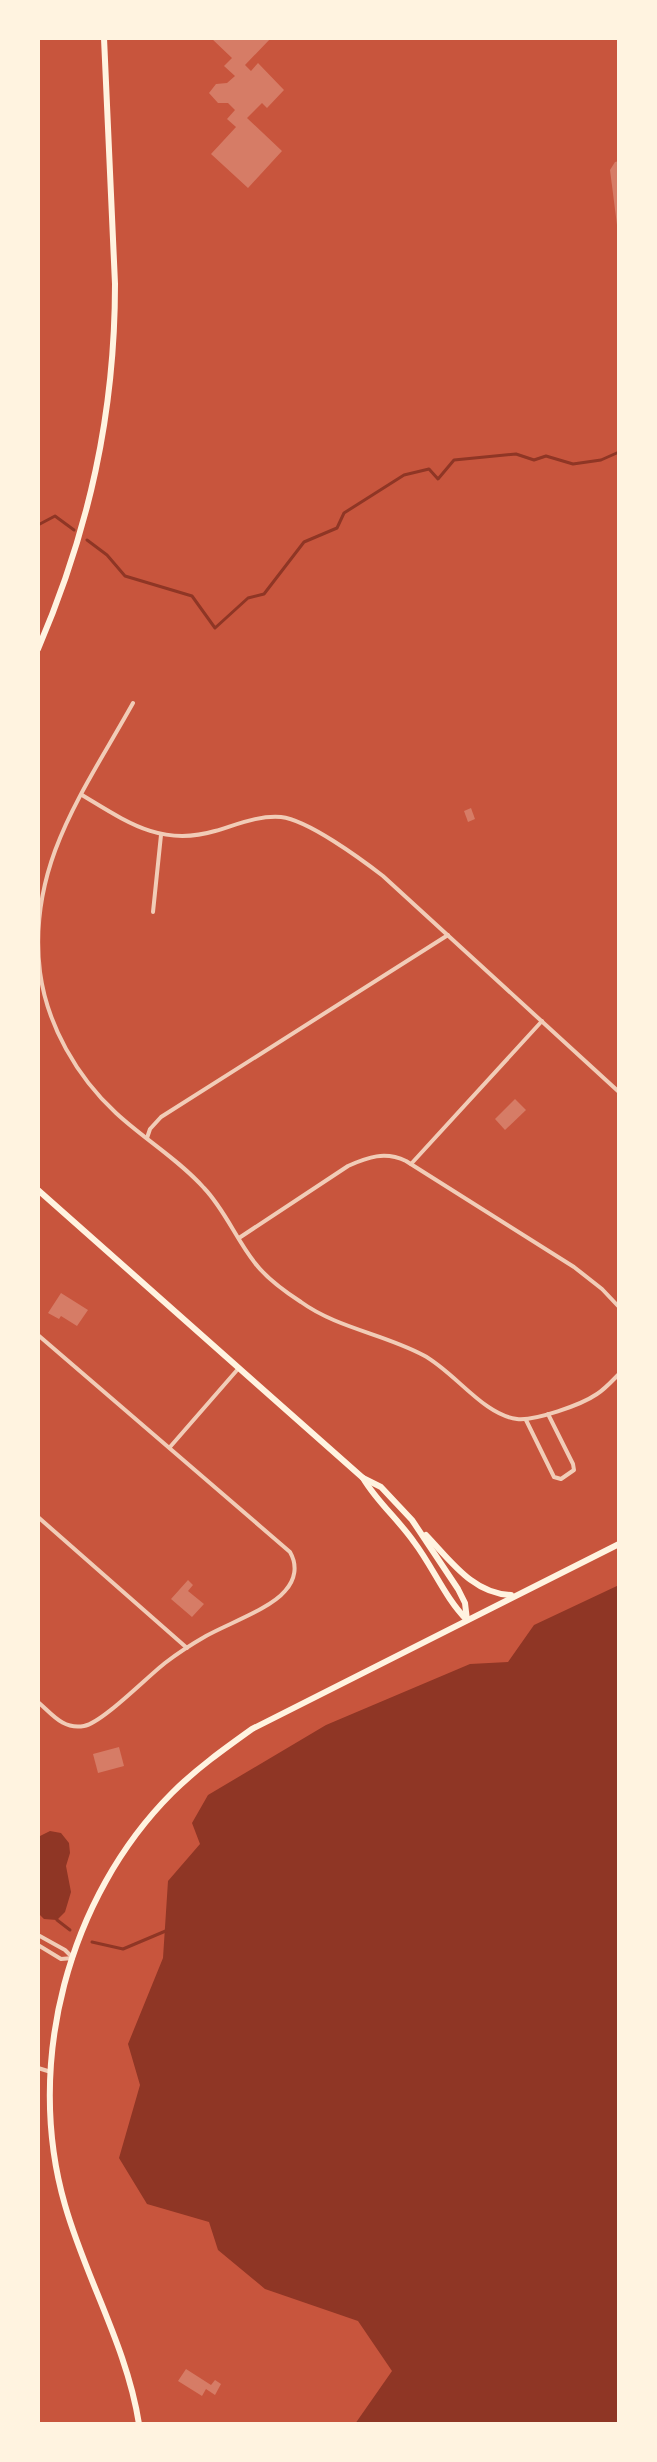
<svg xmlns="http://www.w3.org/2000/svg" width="657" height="2462" font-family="'Sofia Sans Condensed',sans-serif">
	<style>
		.water { fill: #8f3625 }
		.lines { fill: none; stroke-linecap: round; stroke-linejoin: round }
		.stream { stroke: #8f3625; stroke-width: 3 }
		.building { fill: #d67c66 }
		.minor { stroke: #f1ccb7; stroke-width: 4 }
		.secondary { stroke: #fff3e0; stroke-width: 6 }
	</style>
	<rect width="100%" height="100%" fill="#c8553d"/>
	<!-- water -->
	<g class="water">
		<polygon points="619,1585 619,2424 355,2424 392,2371 358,2321 265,2289 218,2250 209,2222 147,2204 119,2158 140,2085 128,2044 163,1958 168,1881 200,1844 192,1823 208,1795 326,1725 470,1664 508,1662 534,1625"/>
		<polygon points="50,1831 61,1833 69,1843 70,1853 66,1866 71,1892 65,1912 57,1920 44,1919 38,1913 38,1837"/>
	</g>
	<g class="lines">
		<!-- stream -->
		<g class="stream">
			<polyline points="38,525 55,516 74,530"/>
			<polyline points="87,540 107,555 125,576 192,596 215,628 248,598 264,594 304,542 337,528 344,513 404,475 429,469 438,479 454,460 516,454 534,460 546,456 573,464 601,460 619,452"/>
			<polyline points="56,1917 57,1920 70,1930"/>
			<polyline points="92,1942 123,1949 168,1930"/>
		</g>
	</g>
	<!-- building -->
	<g class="building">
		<polygon points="211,38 271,38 245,65 251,71 258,63 284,90 267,108 262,103 247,118 282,151 248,188 211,154 236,127 227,119 235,110 228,103 218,103 209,93 216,84 227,83 235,76 224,66 232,58"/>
		<polygon points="619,161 619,225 617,225 610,170 615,162"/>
		<polygon points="471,808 475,819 468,822 464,811"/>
		<polygon points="515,1099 526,1110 505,1130 495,1119"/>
		<polygon points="61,1293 88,1310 77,1326 61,1316 59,1319 48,1313"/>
		<polygon points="188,1580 193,1585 188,1591 204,1604 192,1617 171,1599"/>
		<polygon points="119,1747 124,1766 98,1773 93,1754"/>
		<polygon points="186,2369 211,2385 215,2380 221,2384 215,2395 206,2389 202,2396 178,2381"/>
	</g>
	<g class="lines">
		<!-- minor -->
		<g class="minor">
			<path d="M133,703C84,791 27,865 40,972C47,1025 77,1077 116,1113C144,1139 178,1159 204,1188C225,1210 236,1239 255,1263C267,1279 284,1291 301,1302C337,1328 384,1334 423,1355C454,1371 483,1415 517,1419C535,1421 581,1405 597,1394C605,1389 612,1381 619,1374"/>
			<path d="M82,795C127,822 161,847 215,831C236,825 259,815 281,817C308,820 361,859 383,876L619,1092"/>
			<polyline points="153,912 161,835"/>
			<polyline points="147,1138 150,1129 161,1117 448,935"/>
			<polyline points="411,1164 542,1021"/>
			<path d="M239,1238L348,1166C368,1157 385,1151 406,1161L574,1267L602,1289L619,1307"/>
			<path d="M38,1335L290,1552C298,1566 295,1580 285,1591C270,1609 227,1624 206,1636C192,1644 178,1653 165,1663C147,1677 102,1723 84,1726C63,1730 52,1714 38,1702"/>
			<polyline points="526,1420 554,1477 561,1479 574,1470 573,1464 548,1414"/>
			<polyline points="170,1447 238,1369"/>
			<polyline points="38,1517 187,1648"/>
			<polyline points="38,1935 65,1950 73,1958"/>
			<polyline points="38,1945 61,1959 73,1958"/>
			<polyline points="38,2068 51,2072"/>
		</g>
		<!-- secondary -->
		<g class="secondary">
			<path d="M38,649C89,530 115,413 115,284L104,38"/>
			<polyline points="38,1190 363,1478 381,1487 412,1520 458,1589 465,1603 467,1620"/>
			<path d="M363,1478C377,1502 398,1519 414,1542C433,1567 445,1598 467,1620"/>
			<path d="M426,1535C450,1560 473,1594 511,1595"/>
			<path d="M139,2424C127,2347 86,2279 65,2205C24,2064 68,1897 172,1793C196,1769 224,1749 252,1729L619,1544"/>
		</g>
	</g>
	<!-- border -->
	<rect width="657" height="2462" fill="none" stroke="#fff3e0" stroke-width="80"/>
</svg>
